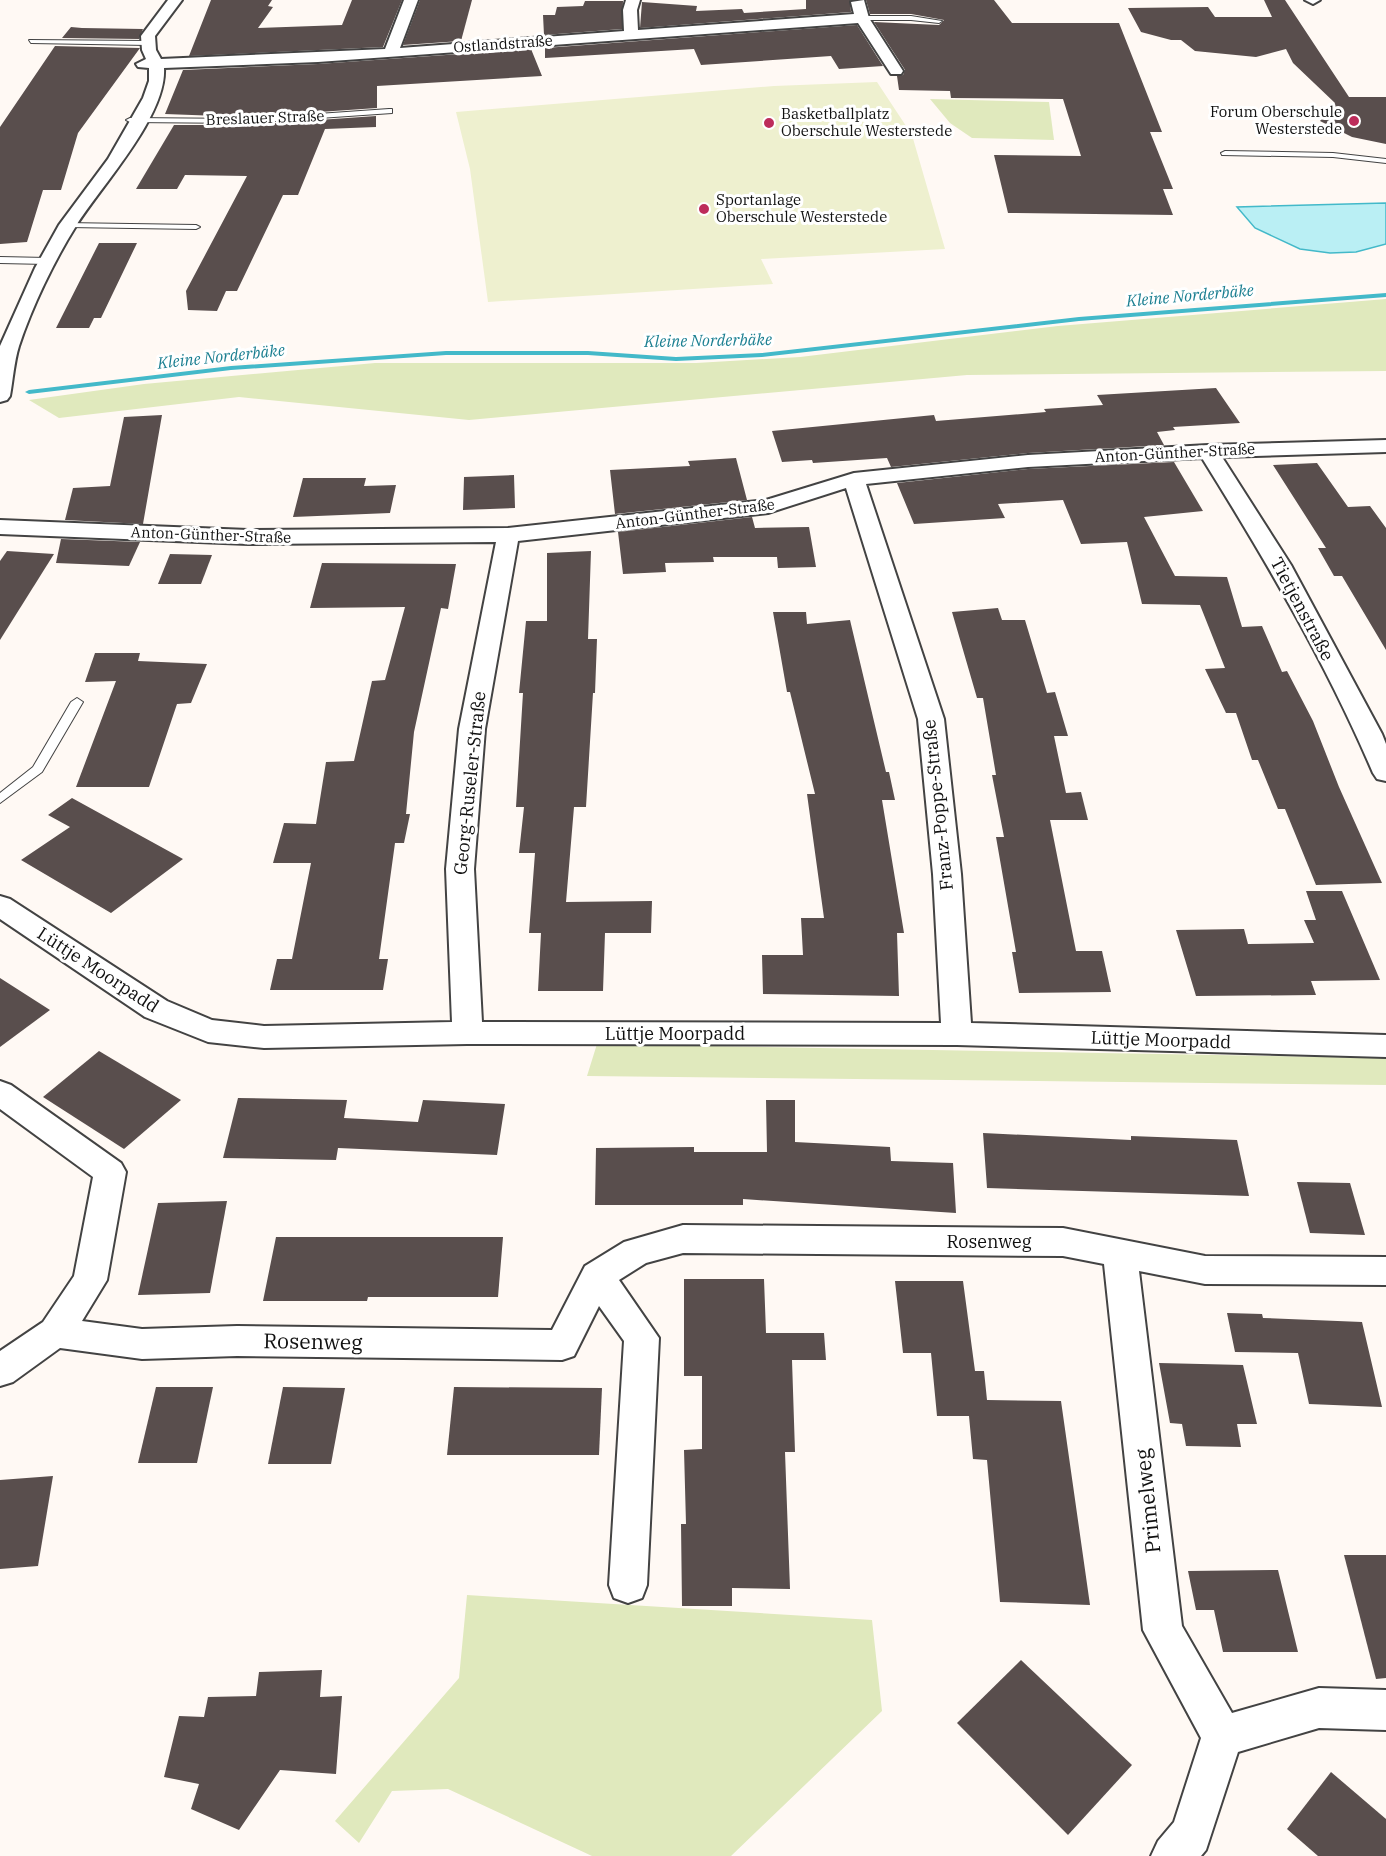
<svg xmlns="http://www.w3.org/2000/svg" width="1386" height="1856" font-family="'IBM Plex Serif',serif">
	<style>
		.green { fill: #e0e9bd }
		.pitch { fill: #eef0cf }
		.water { fill: #baeff4; stroke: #43b9c9; stroke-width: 1.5 }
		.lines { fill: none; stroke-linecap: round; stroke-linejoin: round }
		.stream { fill: #43b9c9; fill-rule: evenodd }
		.building { fill: #594e4d }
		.lane-casing { stroke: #434343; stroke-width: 2 }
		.street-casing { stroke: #434343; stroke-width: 4 }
		.lane { fill: #fff; fill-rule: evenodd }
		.street { fill: #fff; fill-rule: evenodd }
		.poi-dot { fill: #bd2c5b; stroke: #fff; stroke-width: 2 }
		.labels { text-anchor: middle; stroke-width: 6; stroke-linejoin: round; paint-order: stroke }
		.far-street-label { font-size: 15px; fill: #101010; stroke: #fff }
		.far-poi-label { font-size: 15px; fill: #101010; stroke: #fff; text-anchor: start }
		.far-water-label { font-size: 16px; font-style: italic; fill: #1b7f91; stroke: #fff }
		.street-label { font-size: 18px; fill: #101010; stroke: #fff }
		.near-street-label { font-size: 21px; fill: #101010; stroke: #fff }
	</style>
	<rect width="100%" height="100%" fill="#fff9f4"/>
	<!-- green -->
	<g class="green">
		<polygon points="930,99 1049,102 1054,140 972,138 950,123"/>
		<polygon points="1386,299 1386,371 967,375 469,420 239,397 59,418 29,400 144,384 375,363 696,363 800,357 1058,326"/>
		<polygon points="597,1044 1386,1058 1386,1085 587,1076"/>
		<polygon points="467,1595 872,1620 882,1711 731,1856 592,1856 448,1789 392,1791 359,1843 335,1821 459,1678"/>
	</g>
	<!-- pitch -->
	<polygon class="pitch" points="877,82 912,135 945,249 761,259 773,284 488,302 470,169 456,112 774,86"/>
	<!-- water -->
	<polygon class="water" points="1386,203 1386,244 1356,252 1330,253 1300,249 1255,228 1237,207"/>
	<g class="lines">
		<!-- stream -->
		<polygon class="stream" points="1386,293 1386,297 1079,321 762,357 676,361 588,355 446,355 231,370 29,394 25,392 29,390 231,366 446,351 588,351 676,357 762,353 1079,317"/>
	</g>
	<!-- building -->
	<g class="building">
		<polygon points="211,0 272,0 268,6 273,7 258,28 342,25 352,0 402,0 383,47 189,56"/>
		<polygon points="420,0 472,0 461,41 403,45"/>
		<polygon points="806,0 850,0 851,12 640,28 642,2 697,6 696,11 742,9 744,13 806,9"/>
		<polygon points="866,0 994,0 1012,23 1119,23 1162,132 1150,132 1173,189 1163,189 1173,215 1008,213 994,155 1081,156 1063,99 951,98 950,91 899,90 897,76 903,75 905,70 874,22 939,25 944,20 911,14 870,14"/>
		<polygon points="1264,0 1285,0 1349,97 1386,97 1386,144 1352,137 1320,121 1335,103 1293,63 1286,49 1256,57 1195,51 1181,40 1171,40 1141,32 1128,8 1208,7 1215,17 1272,17"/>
		<polygon points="585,1 623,1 622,29 544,35 543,15 555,15 557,7 583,6"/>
		<polygon points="857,25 883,66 839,69 831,56 701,65 694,49 545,58 545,48"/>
		<polygon points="71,27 82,28 143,29 139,39 62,38"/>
		<polygon points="55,46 140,48 78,133 61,190 43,190 27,242 0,244 0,127"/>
		<polygon points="531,49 542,76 377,86 377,108 246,117 165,114 183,70 318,64"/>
		<polygon points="376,116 376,127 325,129 298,195 283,195 237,291 226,291 217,311 188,310 186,291 247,176 185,175 177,189 136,189 174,125 246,125"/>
		<polygon points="99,243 137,243 101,318 94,318 89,328 56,328"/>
		<polygon points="1216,388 1240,423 1173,427 1175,430 1157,432 1164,445 1028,453 891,467 887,458 813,463 812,460 782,462 772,431 934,415 936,421 1046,412 1044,409 1103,405 1097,395"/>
		<polygon points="162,415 143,524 65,520 73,488 110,486 124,417"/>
		<polygon points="736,458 747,500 615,514 610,470 690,466 688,461"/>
		<polygon points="1174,462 1203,511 1144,517 1175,576 1227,577 1242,627 1262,626 1282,672 1287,671 1313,721 1339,787 1382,883 1316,885 1285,809 1278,809 1258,760 1252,760 1236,713 1226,713 1205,669 1225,668 1200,605 1142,604 1127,542 1081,544 1063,500 998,504 1005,518 914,524 897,483 1028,469"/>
		<polygon points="1317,463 1348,507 1370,506 1386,528 1386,650 1342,576 1334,576 1318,548 1326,548 1273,465"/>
		<polygon points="514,475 515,508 463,510 464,477"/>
		<polygon points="303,478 366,478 364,486 396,485 390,513 293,517"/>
		<polygon points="752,517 755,528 809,527 816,567 778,568 777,557 713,557 714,562 665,563 666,572 623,574 618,532"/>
		<polygon points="61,539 140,542 129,566 56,563"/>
		<polygon points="7,551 54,554 0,640 0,561"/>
		<polygon points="591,551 588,639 597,639 595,693 593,693 586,807 574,807 566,902 652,901 651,933 605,933 603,991 538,991 541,933 529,933 535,853 519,853 524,807 516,807 523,693 519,693 526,621 547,621 547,553"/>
		<polygon points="170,554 212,555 201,584 158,584"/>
		<polygon points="322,563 456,564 448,609 441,608 414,732 406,814 410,814 404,843 395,843 379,959 388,959 383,990 270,990 277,959 292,959 311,863 273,863 284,823 316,824 326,762 354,761 372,681 385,680 405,607 310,608"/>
		<polygon points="998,608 1002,620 1025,620 1047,693 1055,692 1068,736 1054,736 1066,793 1081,792 1088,820 1050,820 1076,951 1102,951 1111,992 1019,993 1012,952 1016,952 996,837 1004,837 992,775 996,775 983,698 977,698 952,612"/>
		<polygon points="773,612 806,612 807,624 850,620 886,772 889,772 895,800 882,800 904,933 897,933 899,996 763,994 762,955 803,955 801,918 824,918 807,794 815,794 790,692 787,692"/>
		<polygon points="95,653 140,653 138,661 207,664 191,703 177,704 149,787 76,787 116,681 85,682"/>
		<polygon points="72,798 183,859 111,913 21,860 70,827 48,815"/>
		<polygon points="1306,891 1342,891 1380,980 1311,981 1316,995 1196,996 1176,930 1244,929 1248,944 1314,943 1304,920 1316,920"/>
		<polygon points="0,978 50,1010 0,1047"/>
		<polygon points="99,1051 181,1100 124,1149 43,1097"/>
		<polygon points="238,1098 347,1100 344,1118 418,1122 423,1100 505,1104 497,1155 338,1148 336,1160 223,1158"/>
		<polygon points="766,1100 795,1100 795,1142 890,1147 891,1161 953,1163 956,1213 743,1199 743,1205 595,1205 596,1148 694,1147 694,1152 767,1152"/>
		<polygon points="983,1133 1131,1140 1131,1136 1237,1140 1249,1196 987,1188"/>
		<polygon points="1297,1182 1350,1183 1365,1235 1310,1233"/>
		<polygon points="227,1201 210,1293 138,1295 158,1203"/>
		<polygon points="276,1237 503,1237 498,1297 368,1297 367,1301 263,1301"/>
		<polygon points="684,1279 764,1279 766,1333 824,1333 826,1360 792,1360 795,1452 785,1452 790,1589 732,1588 732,1606 682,1606 681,1524 686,1524 684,1450 702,1449 702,1376 684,1376"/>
		<polygon points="895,1281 963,1281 975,1371 984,1371 987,1400 1061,1401 1090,1605 1000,1602 987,1460 973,1459 969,1416 937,1416 931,1353 903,1353"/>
		<polygon points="1227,1313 1262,1314 1263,1318 1362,1322 1382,1407 1309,1404 1298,1353 1235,1352"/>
		<polygon points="1159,1363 1243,1365 1257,1424 1237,1424 1241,1447 1186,1446 1182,1424 1170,1423"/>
		<polygon points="156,1387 213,1387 197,1463 138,1463"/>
		<polygon points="283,1387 345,1388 331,1464 268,1464"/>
		<polygon points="454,1387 602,1388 599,1455 447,1455"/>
		<polygon points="53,1476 38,1566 0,1569 0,1480"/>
		<polygon points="1344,1555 1386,1555 1386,1678 1376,1679"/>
		<polygon points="1278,1570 1298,1652 1223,1652 1214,1610 1196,1610 1188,1571"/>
		<polygon points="1021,1660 1132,1765 1068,1835 957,1723"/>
		<polygon points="322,1670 320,1697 342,1696 336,1774 280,1770 239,1830 191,1809 199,1784 164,1777 179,1716 204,1717 208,1697 256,1696 259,1672"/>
		<polygon points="1331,1772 1386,1819 1386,1856 1318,1856 1287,1829"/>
	</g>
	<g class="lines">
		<defs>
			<g id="lane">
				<polygon points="911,16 942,21 939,23 911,20 862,20 859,18 862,16"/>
				<polygon points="29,40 148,41 151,43 148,45 31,43"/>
				<polygon points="389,109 392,109 392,113 246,123 130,122 126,120 130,118 246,119"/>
				<polygon points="1225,151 1333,153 1386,159 1386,163 1333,157 1222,155 1221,153"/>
				<polygon points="65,223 196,225 200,227 196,229 68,227 64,225"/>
				<polygon points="0,257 47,258 51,261 47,264 0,263"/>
				<polygon points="77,698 83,702 42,772 0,803 0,793 33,767 71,702"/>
			</g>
			<g id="street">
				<path d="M168,0H182L155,36L156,50L161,59L385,49L404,0H418L400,48L624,31L623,10L626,0H640L637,10L638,30L854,14L851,2L864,0L869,18L903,71L901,74H891L858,23L318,62L164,68C167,116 101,186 76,226C54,261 32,307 19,346C14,362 13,380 10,396L7,400L0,402V346L35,268L59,225L108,159L143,98L149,81V68L138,67L136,64L146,59L142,50L141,36Z"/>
				<polygon points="1305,0 1320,0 1313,4"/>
				<path d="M1386,440V452L1222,457L1291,565L1382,734L1386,744V781L1377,779L1373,773C1326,663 1265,559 1202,458L1028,467L866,484L944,719L961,874L971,1023L1386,1035V1057L957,1045L467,1044L264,1048L208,1042L145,1017L0,919V896L10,899L167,1001L212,1020L264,1026L452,1022L446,869L459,729L496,542L248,544L0,534V520L248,530L508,528L766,500L854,473L1028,455L1208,445ZM846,488L918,719L933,874L941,1023L482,1022L474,869L485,729L518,541L768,513Z"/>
				<polygon points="0,1081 11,1085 121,1163 126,1172 107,1280 82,1321 142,1329 237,1326 552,1330 585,1266 624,1242 683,1225 1063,1228 1205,1256 1386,1257 1386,1285 1205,1284 1139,1271 1182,1626 1232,1713 1319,1688 1386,1690 1386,1730 1319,1728 1238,1752 1206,1850 1201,1856 1151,1856 1158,1841 1174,1822 1201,1738 1143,1630 1104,1264 1063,1256 683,1253 646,1263 619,1280 659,1338 647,1585 642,1598 628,1603 614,1598 609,1585 624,1341 599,1306 574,1356 562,1360 237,1356 142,1359 60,1348 13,1382 0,1386 0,1351 43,1322 74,1276 93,1177 0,1109"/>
			</g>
		</defs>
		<!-- lane casing -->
		<use href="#lane" class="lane-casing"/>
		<!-- street casing -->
		<use href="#street" class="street-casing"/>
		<!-- lane -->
		<use href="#lane" class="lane"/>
		<!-- street -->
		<use href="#street" class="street"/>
	</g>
	<!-- markers -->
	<g class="poi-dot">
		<circle cx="1354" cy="121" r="6"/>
		<circle cx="769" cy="123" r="6"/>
		<circle cx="704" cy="209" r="6"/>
	</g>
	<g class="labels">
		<!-- far-street labels -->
		<g class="far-street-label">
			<text transform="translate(503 44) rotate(-4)" y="5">Ostlandstraße</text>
			<text transform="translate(265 118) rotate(-2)" y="5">Breslauer Straße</text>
			<text transform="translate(1175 453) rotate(-3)" y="5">Anton-Günther-Straße</text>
			<text transform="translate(695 514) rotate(-7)" y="5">Anton-Günther-Straße</text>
			<text transform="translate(211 535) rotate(2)" y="5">Anton-Günther-Straße</text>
		</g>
		<!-- far-poi labels -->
		<g class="far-poi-label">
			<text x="1342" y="117" text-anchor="end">Forum Oberschule<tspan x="1342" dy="17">Westerstede</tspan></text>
			<text x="781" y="119">Basketballplatz<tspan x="781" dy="17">Oberschule Westerstede</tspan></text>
			<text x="716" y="205">Sportanlage<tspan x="716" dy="17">Oberschule Westerstede</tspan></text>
		</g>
		<!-- far-water labels -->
		<g class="far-water-label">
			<text transform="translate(1190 295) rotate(-5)" y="6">Kleine Norderbäke</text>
			<text transform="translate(708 340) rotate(-1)" y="6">Kleine Norderbäke</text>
			<text transform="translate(221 356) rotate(-6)" y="6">Kleine Norderbäke</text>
		</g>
		<!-- street labels -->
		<g class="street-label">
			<text transform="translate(1302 609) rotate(62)" y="6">Tietjenstraße</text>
			<text transform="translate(470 783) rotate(-84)" y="6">Georg-Ruseler-Straße</text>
			<text transform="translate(938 805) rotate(-96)" y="6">Franz-Poppe-Straße</text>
			<text transform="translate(98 970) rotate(33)" y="6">Lüttje Moorpadd</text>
			<text x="675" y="1040">Lüttje Moorpadd</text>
			<text transform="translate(1161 1040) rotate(2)" y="6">Lüttje Moorpadd</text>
			<text x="989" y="1248">Rosenweg</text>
		</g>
		<!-- near-street labels -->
		<g class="near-street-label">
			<text transform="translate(313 1342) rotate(1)" y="7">Rosenweg</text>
			<text transform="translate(1148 1501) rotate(-96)" y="7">Primelweg</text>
		</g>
	</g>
</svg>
